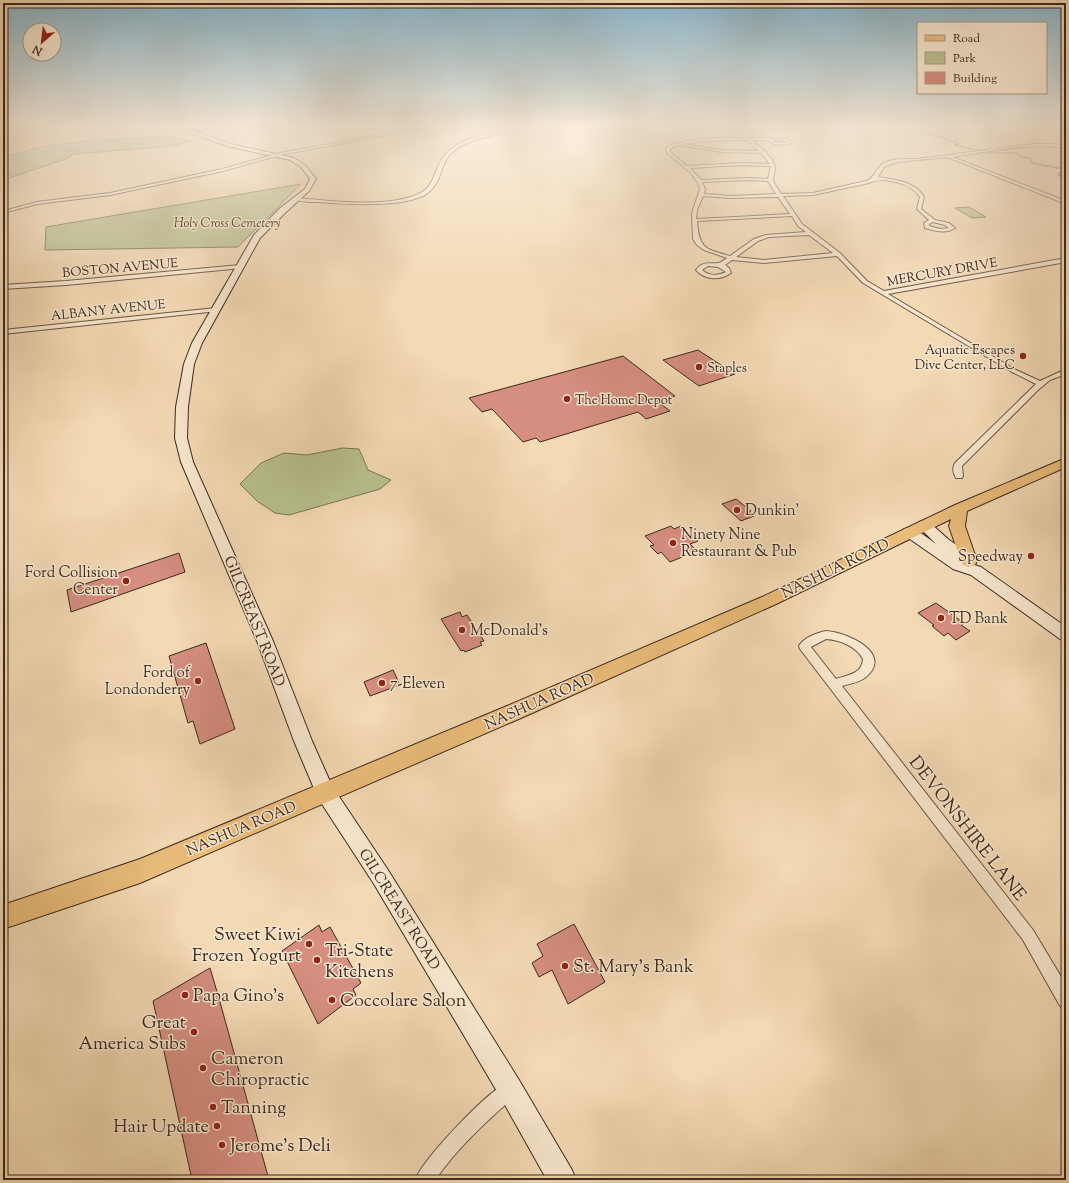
<svg xmlns="http://www.w3.org/2000/svg" width="1069" height="1183" font-family="'Sorts Mill Goudy',serif">
	<style>
		.green { fill: #b8c08f; stroke: #7a7456 }
		.lines { fill: none; stroke-linecap: round; stroke-linejoin: round }
		.stream { stroke: #768171; stroke-width: 1.5 }
		.river { fill: #9dbba8; fill-rule: evenodd }
		.building { fill: #d68e80; stroke: #3b291e }
		.street-casing { stroke: #695544; stroke-width: 2 }
		.secondary-casing { stroke: #3b291e; stroke-width: 2 }
		.primary-casing { stroke: #3b291e; stroke-width: 2 }
		.street { fill: #f7e6ce; fill-rule: evenodd }
		.secondary { fill: #f7e6ce; fill-rule: evenodd }
		.primary { fill: #eabc7a; fill-rule: evenodd }
		.poi-dot { fill: #8f2418; stroke: #f7e6ce; stroke-width: 1.5 }
		.labels { text-anchor: middle; stroke-width: 3; stroke-linejoin: round; paint-order: stroke }
		.far-park-label { font-size: 13px; font-style: italic; fill: #5a4f3a; stroke: #f7e6ce }
		.far-street-label { font-size: 13px; fill: #3b291e; stroke: #f7e6ce }
		.far-poi-label { font-size: 13px; fill: #3b291e; stroke: #f7e6ce; text-anchor: start }
		.poi-label { font-size: 15px; fill: #3b291e; stroke: #f7e6ce; text-anchor: start }
		.street-label { font-size: 15px; fill: #3b291e; stroke: #f7e6ce }
		.near-street-label { font-size: 18px; fill: #3b291e; stroke: #f7e6ce }
		.near-poi-label { font-size: 18px; fill: #3b291e; stroke: #f7e6ce; text-anchor: start }
	</style>
	<rect width="100%" height="100%" fill="#f3d9b4"/>
	<filter id="stains"><feTurbulence type="fractalNoise" baseFrequency=".005" numOctaves="4"/><feColorMatrix values="0 0 0 0 .2 0 0 0 0 .09 0 0 0 0 .02 0 0 0 .5 -.17"/></filter>
	<radialGradient id="worn" r=".72"><stop offset=".6" stop-color="#630" stop-opacity="0"/><stop offset="1" stop-color="#630" stop-opacity=".3"/></radialGradient>
	<!-- green -->
	<g class="green">
		<path d="M177,137L190,141L172,146L74,154L63,160L3,180V156C19,155 32,148 48,146C91,139 134,138 177,137Z"/>
		<polygon points="301,184 238,247 45,250 46,227"/>
		<polygon points="969,207 986,217 972,218 955,208"/>
		<polygon points="342,448 359,449 368,470 391,480 380,489 289,515 275,513 257,501 240,484 261,463 284,453 307,455"/>
	</g>
	<g class="lines">
		<!-- stream -->
		<g class="stream">
			<path d="M918,131C926,133 954,140 958,144L955,145L988,153H1016L1022,157L1030,158L1032,163L1063,169L1066,172"/>
			<polyline points="1066,172 1059,173 1058,175 1066,179"/>
		</g>
		<!-- river -->
		<g class="river">
			<path d="M155,127H163L156,132L163,136C149,154 124,142 105,144C99,145 96,149 90,150C78,154 62,149 48,153L50,155L40,159H24L3,165V161L23,155H40L37,152L38,150L57,146H87L94,142L105,140L146,141L154,137L147,131Z"/>
			<path d="M194,127H263L259,129C247,130 200,135 194,127Z"/>
		</g>
	</g>
	<!-- building -->
	<g class="building">
		<polygon points="698,350 735,374 699,386 663,360"/>
		<polygon points="623,356 675,396 657,401 670,411 646,419 638,412 540,442 536,438 523,442 492,409 482,412 469,398"/>
		<polygon points="736,499 751,511 749,512 754,516 741,521 722,504"/>
		<polygon points="671,526 674,529 681,526 698,541 690,544 697,551 670,562 661,552 658,554 650,546 654,545 645,536"/>
		<polygon points="179,553 185,572 71,612 67,590"/>
		<polygon points="936,603 964,623 961,625 970,631 956,640 948,633 944,636 932,626 934,625 918,613"/>
		<polygon points="460,612 462,617 467,615 484,641 480,642 482,645 465,652 464,650 461,651 441,619"/>
		<polygon points="206,643 235,729 200,744 193,721 188,723 169,656"/>
		<polygon points="393,670 400,685 370,696 364,682"/>
		<polygon points="574,924 605,982 568,1004 552,970 539,977 532,963 543,956 537,944"/>
		<polygon points="319,925 322,932 330,927 361,983 353,989 356,995 318,1024 282,951"/>
		<polygon points="210,968 220,1002 269,1180 192,1180 153,1001"/>
	</g>
	<g class="lines">
		<defs>
			<g id="street">
				<polygon points="98,127 102,127 92,132 92,130"/>
				<polygon points="422,127 427,127 280,155 223,171 110,195 37,204 3,213 3,211 37,202 110,193 222,169 280,153"/>
				<path d="M541,127H548C540,130 529,130 521,131C503,133 484,136 467,143C436,156 447,176 429,192C409,209 343,204 318,202C310,202 300,202 294,199L296,198C330,201 392,209 422,192C435,185 435,166 444,156C464,132 511,130 541,127Z"/>
				<path d="M755,138L787,139L792,143L777,145L766,140H751C759,146 774,157 775,168C775,172 773,176 773,181L781,194L813,193L866,181C876,176 874,172 881,165C889,158 907,159 917,159L1033,144H1054L1066,146V148C1029,142 989,152 952,157L1066,201V204L947,157L898,162L888,165L884,167L878,177C895,180 915,181 924,197L921,209L935,220L949,223L955,228C946,234 935,231 925,228L924,223L929,220L917,209L920,197C911,183 882,176 869,183L813,195L783,196L802,224L840,253L867,281L884,291L1066,258V262L888,294L1016,370L1040,381L1066,369V374L1050,380L1038,390L962,466L963,476L962,478H956C953,473 952,468 955,463L1036,384L1012,372L863,283L837,256L764,263L732,260L725,265L729,268L731,273C720,281 705,280 696,270C702,261 709,264 718,263C721,263 724,260 727,258L704,250L697,245L693,239L692,213L700,189L698,183L690,172L667,153L666,148C684,136 732,138 755,138ZM747,140L759,151L722,150L682,144L703,141ZM772,140L786,141L787,142L778,143ZM678,145L722,152L761,153L770,164L741,163L687,166L670,152V149ZM741,165L771,166L768,179L749,178L701,180L690,168ZM749,180L768,181L776,194L731,196L704,194L705,189L702,182ZM703,196L731,198L778,197L790,214L696,219L697,210ZM792,216L798,226L806,232L766,235L754,239L730,256C705,249 699,249 697,221ZM933,222L945,225L949,228L940,229L929,226V224ZM809,235L833,253L764,260L736,257L758,241L769,237ZM708,266L718,267L726,272C718,276 709,276 702,270Z"/>
				<polygon points="240,265 242,266 242,268 66,285 3,289 3,285 66,281"/>
				<polygon points="216,308 219,310 218,311 3,334 3,330"/>
				<path d="M826,631C846,632 894,653 866,677C860,682 850,684 842,686L1033,930L1066,985V1008L1060,1006L1023,940L800,649L799,646C804,637 817,633 826,631ZM826,639C840,640 856,646 863,659C862,674 848,675 836,679L811,647Z"/>
				<path d="M510,1081L516,1083L518,1089L516,1095C487,1121 457,1148 435,1180H415C424,1158 488,1090 510,1081Z"/>
			</g>
			<g id="secondary">
				<polygon points="183,127 189,127 194,131 231,144 294,158 305,165 316,179 309,191 285,213 260,238 202,343 194,364 188,407 187,438 193,462 273,641 312,741 332,786 388,870 519,1080 572,1170 576,1180 547,1180 501,1098 374,884 318,798 294,741 257,641 181,462 175,438 176,407 184,364 192,343 254,235 279,209 305,189 310,179 301,167 290,160 227,146 190,133"/>
				<path d="M924,521L929,522L948,539L969,554L971,557L969,560L964,562L981,567L1066,627V641L1060,639L971,575L953,569L904,535L902,532L904,529C915,526 927,538 936,544L917,525L919,522Z"/>
			</g>
			<polygon id="primary" points="1066,458 1066,467 967,511 965,526 977,561 975,565 969,567 963,565 961,561 949,526 951,519 774,605 521,718 140,883 3,929 3,905 140,859 507,706 762,597 955,505"/>
		</defs>
		<!-- street casing -->
		<use href="#street" class="street-casing"/>
		<!-- secondary casing -->
		<use href="#secondary" class="secondary-casing"/>
		<!-- primary casing -->
		<use href="#primary" class="primary-casing"/>
		<!-- street -->
		<use href="#street" class="street"/>
		<!-- secondary -->
		<use href="#secondary" class="secondary"/>
		<!-- primary -->
		<use href="#primary" class="primary"/>
	</g>
	<!-- sky -->
	<linearGradient id="sky" x2="0" y2="1"><stop stop-color="#8ab7ce"/><stop offset="0.43" stop-color="#faeedd"/><stop offset="1" stop-color="#faeedd" stop-opacity="0"/></linearGradient>
	<rect width="1069" height="292" fill="url(#sky)"/>
	<!-- markers -->
	<g class="poi-dot">
		<circle cx="1023" cy="356" r="4"/>
		<circle cx="699" cy="367" r="4"/>
		<circle cx="567" cy="399" r="4"/>
		<circle cx="737" cy="510" r="4"/>
		<circle cx="673" cy="543" r="4"/>
		<circle cx="1031" cy="556" r="4"/>
		<circle cx="126" cy="581" r="4"/>
		<circle cx="941" cy="618" r="4"/>
		<circle cx="462" cy="630" r="4"/>
		<circle cx="198" cy="681" r="4"/>
		<circle cx="382" cy="683" r="4"/>
		<circle cx="309" cy="944" r="4"/>
		<circle cx="317" cy="960" r="4"/>
		<circle cx="565" cy="966" r="4"/>
		<circle cx="185" cy="995" r="4"/>
		<circle cx="332" cy="1000" r="4"/>
		<circle cx="194" cy="1032" r="4"/>
		<circle cx="203" cy="1068" r="4"/>
		<circle cx="213" cy="1107" r="4"/>
		<circle cx="217" cy="1126" r="4"/>
		<circle cx="222" cy="1145" r="4"/>
	</g>
	<g class="labels">
		<!-- far-park labels -->
		<g class="far-park-label">
			<text x="227" y="227">Holy Cross Cemetery</text>
		</g>
		<!-- far-street labels -->
		<g class="far-street-label">
			<text transform="translate(120 267) rotate(-5)" y="5">BOSTON AVENUE</text>
			<text transform="translate(942 271) rotate(-10)" y="5">MERCURY DRIVE</text>
			<text transform="translate(108 309) rotate(-6)" y="5">ALBANY AVENUE</text>
		</g>
		<!-- far-poi labels -->
		<g class="far-poi-label">
			<text x="1015" y="354" text-anchor="end">Aquatic Escapes<tspan x="1015" dy="15">Dive Center, LLC</tspan></text>
			<text x="707" y="372">Staples</text>
			<text x="575" y="404">The Home Depot</text>
		</g>
		<!-- poi labels -->
		<g class="poi-label">
			<text x="745" y="515">Dunkin'</text>
			<text x="681" y="539">Ninety Nine<tspan x="681" dy="17">Restaurant &amp; Pub</tspan></text>
			<text x="1023" y="561" text-anchor="end">Speedway</text>
			<text x="118" y="577" text-anchor="end">Ford Collision<tspan x="118" dy="17">Center</tspan></text>
			<text x="949" y="623">TD Bank</text>
			<text x="470" y="635">McDonald's</text>
			<text x="190" y="677" text-anchor="end">Ford of<tspan x="190" dy="17">Londonderry</tspan></text>
			<text x="390" y="688">7-Eleven</text>
		</g>
		<!-- street labels -->
		<g class="street-label">
			<text transform="translate(835 568) rotate(-26)" y="5">NASHUA ROAD</text>
			<text transform="translate(255 621) rotate(68)" y="5">GILCREAST ROAD</text>
			<text transform="translate(539 701) rotate(-24)" y="5">NASHUA ROAD</text>
			<text transform="translate(241 828) rotate(-23)" y="5">NASHUA ROAD</text>
			<text transform="translate(400 909) rotate(58)" y="5">GILCREAST ROAD</text>
		</g>
		<!-- near-street labels -->
		<g class="near-street-label">
			<text transform="translate(968 828) rotate(52)" y="6">DEVONSHIRE LANE</text>
		</g>
		<!-- near-poi labels -->
		<g class="near-poi-label">
			<text x="301" y="940" text-anchor="end">Sweet Kiwi<tspan x="301" dy="21">Frozen Yogurt</tspan></text>
			<text x="325" y="956">Tri-State<tspan x="325" dy="21">Kitchens</tspan></text>
			<text x="573" y="972">St. Mary's Bank</text>
			<text x="193" y="1001">Papa Gino's</text>
			<text x="340" y="1006">Coccolare Salon</text>
			<text x="186" y="1028" text-anchor="end">Great<tspan x="186" dy="21">America Subs</tspan></text>
			<text x="211" y="1064">Cameron<tspan x="211" dy="21">Chiropractic</tspan></text>
			<text x="221" y="1113">Tanning</text>
			<text x="209" y="1132" text-anchor="end">Hair Update</text>
			<text x="230" y="1151">Jerome's Deli</text>
		</g>
	</g>
	<!-- margin -->
	<rect width="1069" height="1183" fill="none" stroke="#f3d9b4" stroke-width="16"/>
	<rect x="4" y="4" width="1061" height="1175" fill="none" stroke="#3b291e" stroke-width="2"/>
	<rect x="8" y="8" width="1053" height="1167" fill="none" stroke="#3b291e"/>
	<!-- legend -->
	<rect x="917" y="22" width="130" height="72" fill="#f7e6ce" stroke="#ac9a88"/>
	<rect x="925" y="35" width="20" height="6" fill="#eabc7a" stroke="#ac9a88"/>
	<text x="953" y="42" font-size="12" fill="#3b291e">Road</text>
	<rect x="925" y="52" width="20" height="12" fill="#b8c08f" stroke="#ac9a88"/>
	<text x="953" y="62" font-size="12" fill="#3b291e">Park</text>
	<rect x="925" y="72" width="20" height="12" fill="#d68e80" stroke="#ac9a88"/>
	<text x="953" y="82" font-size="12" fill="#3b291e">Building</text>
	<!-- north arrow -->
	<g transform="translate(42 42) rotate(208)"><circle r="19" fill="#f7e6ce" stroke="#ac9a88"/>
	<path d="M0-3L7 15L0 10L-7 15Z" fill="#8f2418"/>
	<text y="-6" font-size="11" font-weight="bold" text-anchor="middle" fill="#3b291e">N</text>
	</g>
	<rect width="100%" height="100%" filter="url(#stains)"/>
	<rect width="100%" height="100%" fill="url(#worn)"/>
</svg>
